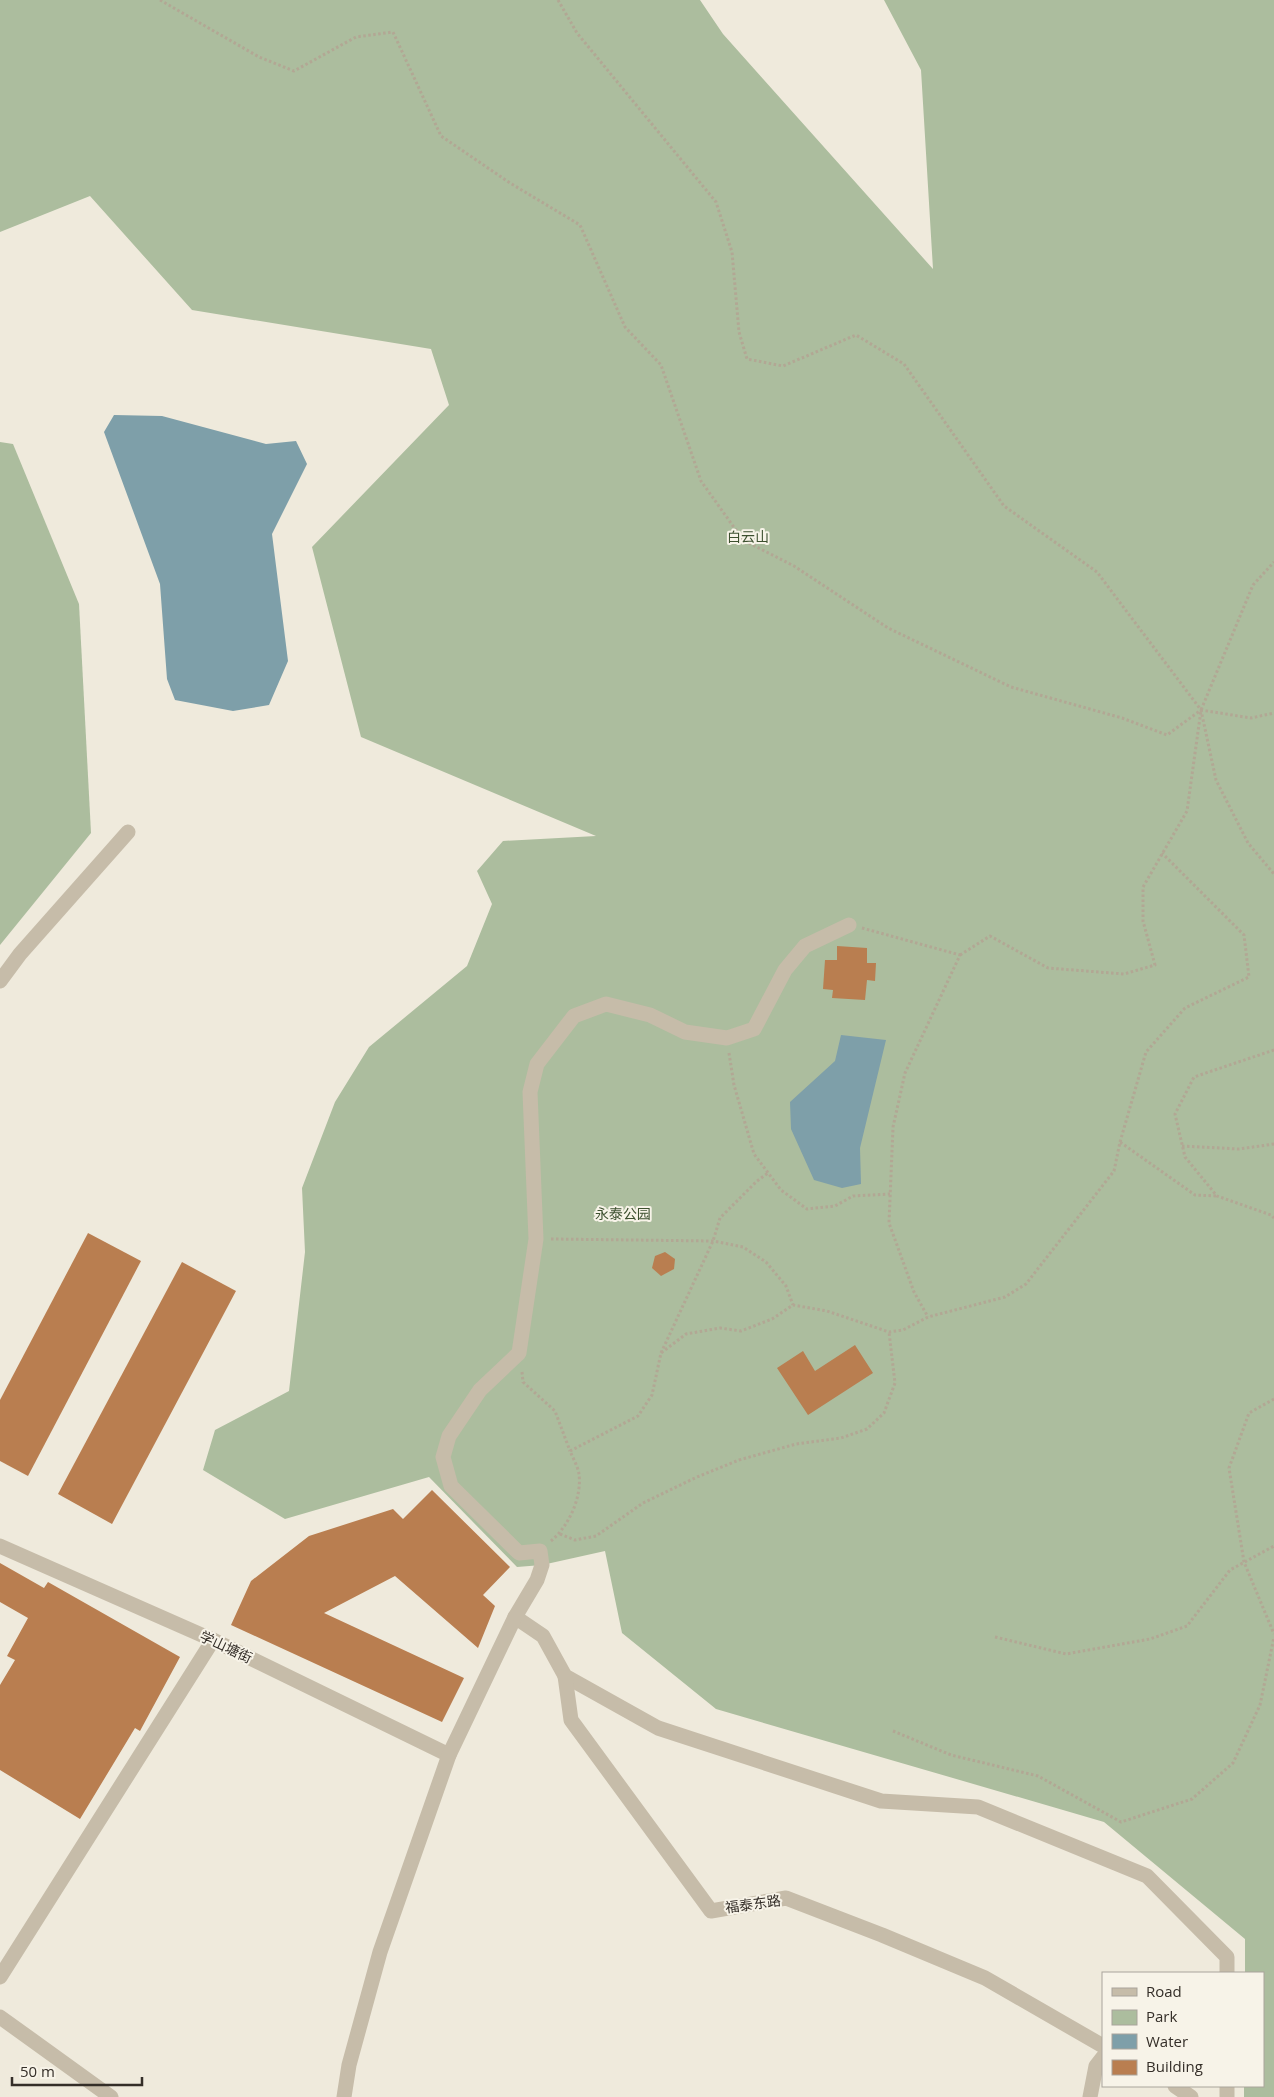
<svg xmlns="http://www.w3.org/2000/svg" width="1274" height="2097" font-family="'Open Sans','Noto Sans SC',sans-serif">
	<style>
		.green { fill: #acbd9e }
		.water { fill: #7e9fa9 }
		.building { fill: #b97e50 }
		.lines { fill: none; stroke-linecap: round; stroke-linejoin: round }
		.path { stroke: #b2a794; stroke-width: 3; stroke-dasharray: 2.5 2.5; stroke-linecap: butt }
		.minor { stroke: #c6bca9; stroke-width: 15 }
		.labels { text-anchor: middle; stroke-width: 4; stroke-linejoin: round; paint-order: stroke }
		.park-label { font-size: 14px; fill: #3d502f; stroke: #f7f3e8 }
		.street-label { font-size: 14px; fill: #342e28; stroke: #f7f3e8 }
	</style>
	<rect width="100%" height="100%" fill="#efeadc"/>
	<!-- green -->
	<g class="green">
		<polygon points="0,0 700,0 723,34 933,269 921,70 884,0 1274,0 1274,2097 1244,2097 1244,2086 1263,2086 1263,1973 1245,1973 1245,1939 1104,1822 716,1709 622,1633 605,1551 542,1565 517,1567 429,1477 285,1519 203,1470 215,1430 289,1391 305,1252 302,1188 335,1102 369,1047 467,966 492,904 477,871 503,841 596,836 361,737 312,547 449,405 431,349 192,310 90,196 0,232"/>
		<polygon points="0,442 13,444 79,604 91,833 0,945"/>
	</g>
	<!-- water -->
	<g class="water">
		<polygon points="114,415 162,416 266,444 296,441 307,464 272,534 288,661 269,705 233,711 175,700 167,679 160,584 104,432"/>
		<polygon points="841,1035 886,1040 860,1148 861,1184 842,1188 814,1180 791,1129 790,1102 835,1061"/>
	</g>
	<!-- building -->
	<g class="building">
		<polygon points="837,946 867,948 867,963 876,963 875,981 867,980 865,1000 832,998 833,990 823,989 825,960 837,960"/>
		<polygon points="88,1233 141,1261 28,1476 0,1461 0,1400"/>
		<polygon points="665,1252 675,1259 674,1269 661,1276 652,1268 655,1256"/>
		<polygon points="182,1262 236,1291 112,1524 58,1494"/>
		<polygon points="855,1345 873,1373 808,1415 777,1368 803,1351 815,1371"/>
		<polygon points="432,1490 510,1567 483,1595 495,1606 478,1648 395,1576 324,1613 464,1678 442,1722 231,1625 251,1581 309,1536 393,1509 403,1519"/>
		<polygon points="0,1563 44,1588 48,1582 180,1657 140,1731 135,1728 80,1819 0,1770 0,1685 15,1660 7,1656 28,1618 0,1602"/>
	</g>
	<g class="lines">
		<!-- path -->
		<g class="path">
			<polyline points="160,0 259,57 294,71 356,37 393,32 441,136 510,183 580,225 625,327 661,365 701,481 743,540 794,566 888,628 1011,687 1122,718 1167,735 1201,710 1251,718 1274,713"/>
			<polyline points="558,0 577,33 716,202 732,252 739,332 747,359 783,366 856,335 904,364 1004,506 1097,572 1201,710 1216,780 1248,843 1274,874"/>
			<polyline points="862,928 960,955 905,1073 893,1127 889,1223 914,1292 928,1317"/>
			<polyline points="960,955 990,936 1048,968 1124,974 1155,965 1143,921 1143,887 1187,811 1201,710 1253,585 1274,562"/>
			<polyline points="1274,1050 1194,1077 1175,1114 1185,1157 1217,1196 1271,1215 1274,1218"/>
			<polyline points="729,1053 734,1085 754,1154 781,1190 807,1209 835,1206 853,1196 890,1194"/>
			<polyline points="1120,1142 1146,1052 1185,1008 1249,977 1244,935 1162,853"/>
			<polyline points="1182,1146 1239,1149 1274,1144"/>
			<polyline points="551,1239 713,1241 743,1247 766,1262 786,1286 793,1305"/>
			<polyline points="661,1353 713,1241 720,1218 757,1181 768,1173"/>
			<polyline points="522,1372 523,1382 555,1411 570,1451"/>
			<polyline points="1274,1399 1249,1413 1229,1468 1244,1562 1274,1634"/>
			<polyline points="560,1534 575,1540 596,1536 643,1503 697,1477 739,1460 796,1444 841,1438 867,1429 884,1413 895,1383 889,1332"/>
			<path d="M551,1541C569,1526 582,1497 579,1474C578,1467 573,1458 570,1451L638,1416L652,1395L661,1353L686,1334L720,1328L741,1331L772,1319L793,1305L827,1311L889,1332L903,1330L928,1317L1005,1297L1026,1284L1114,1171L1120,1142L1195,1195L1217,1196"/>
			<polyline points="995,1637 1066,1654 1150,1639 1187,1626 1230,1570 1274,1546"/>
			<polyline points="893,1731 951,1755 1038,1776 1121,1822 1192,1799 1233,1763 1260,1705 1274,1637"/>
		</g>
		<!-- minor -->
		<g class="minor">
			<polyline points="0,981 20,954 128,832"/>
			<polyline points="0,1546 213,1640 449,1755"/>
			<polyline points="515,1617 543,1636 565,1676 658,1728 881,1801 978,1807 1147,1876 1227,1957 1227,1973"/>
			<polyline points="565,1676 571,1720 711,1911 786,1898 882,1935 985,1978 1103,2046"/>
			<polyline points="0,1977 213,1640"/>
			<polyline points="0,2017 111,2097"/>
			<polyline points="1175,2086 1191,2097"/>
			<polyline points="1227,2086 1227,2097"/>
			<polyline points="344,2097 349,2065 380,1952 449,1755 515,1617 537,1580 542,1565 540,1551 519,1553 451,1486 443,1457 449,1436 480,1390 519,1353 536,1239 530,1092 537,1064 574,1016 606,1004 650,1015 685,1032 727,1038 754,1029 785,970 805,946 849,925"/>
			<polyline points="1090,2097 1096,2066 1103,2057"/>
		</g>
	</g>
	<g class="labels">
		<!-- park labels -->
		<g class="park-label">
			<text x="748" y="542">白云山</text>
			<text x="623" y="1219">永泰公园</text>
		</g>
		<!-- street labels -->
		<g class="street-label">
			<text transform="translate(226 1647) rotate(25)" y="5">学山塘街</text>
			<text transform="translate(753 1904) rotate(-8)" y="5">福泰东路</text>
		</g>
	</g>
	<!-- legend -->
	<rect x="1102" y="1972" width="162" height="115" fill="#f7f3e8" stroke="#a9a49b"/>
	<rect x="1112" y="1988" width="25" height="8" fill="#c6bca9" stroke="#a9a49b"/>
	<text x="1146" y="1997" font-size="15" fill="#342e28">Road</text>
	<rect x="1112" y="2010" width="25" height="15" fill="#acbd9e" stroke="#a9a49b"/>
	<text x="1146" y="2022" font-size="15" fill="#342e28">Park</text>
	<rect x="1112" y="2034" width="25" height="15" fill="#7e9fa9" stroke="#a9a49b"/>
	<text x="1146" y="2047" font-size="15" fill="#342e28">Water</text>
	<rect x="1112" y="2060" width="25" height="15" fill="#b97e50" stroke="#a9a49b"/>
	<text x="1146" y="2072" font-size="15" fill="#342e28">Building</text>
	<!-- scale -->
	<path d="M12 2077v8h130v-8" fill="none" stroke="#342e28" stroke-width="2.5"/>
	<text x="20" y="2077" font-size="15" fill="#342e28" stroke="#f7f3e8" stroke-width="4" paint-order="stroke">50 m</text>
</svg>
